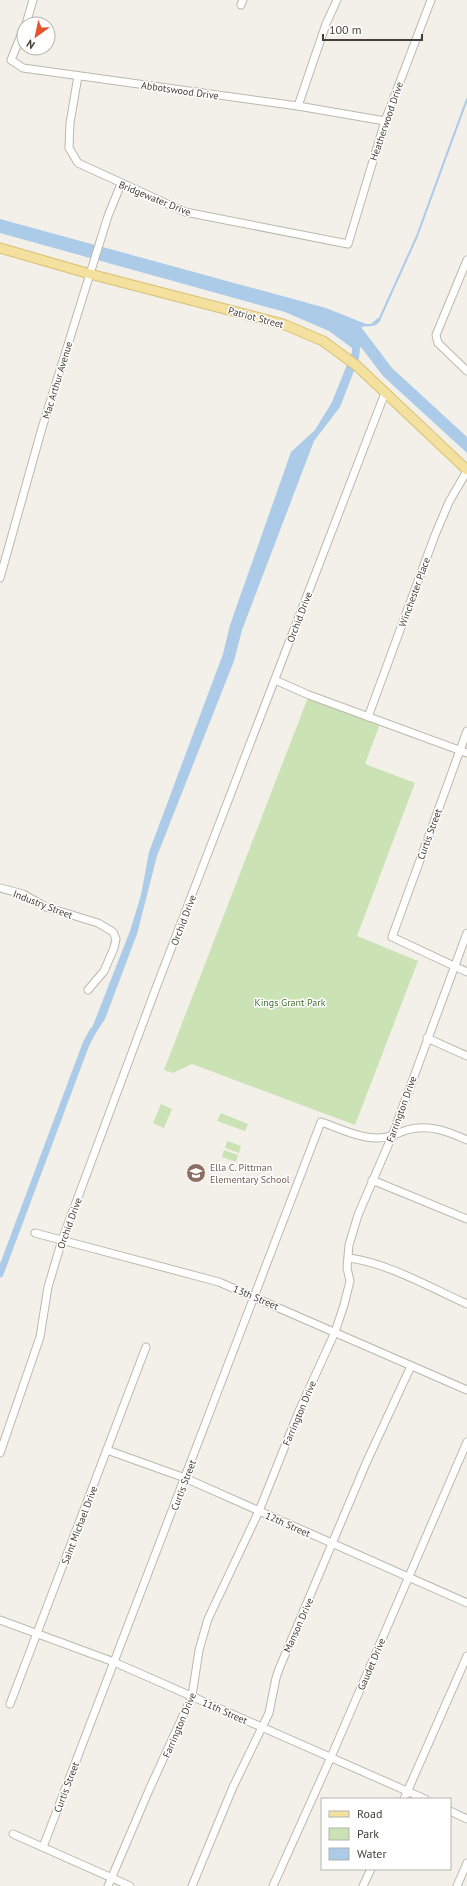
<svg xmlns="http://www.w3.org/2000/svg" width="467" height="1886" font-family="'PT Sans',sans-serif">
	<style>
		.green { fill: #cbe2b5 }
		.water { fill: #abcbe9 }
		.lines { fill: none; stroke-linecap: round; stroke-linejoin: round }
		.stream { stroke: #abcbe9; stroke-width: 2 }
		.canal { stroke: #abcbe9; stroke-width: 7 }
		.minor-casing { stroke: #bdb8ac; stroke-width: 9 }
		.major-casing { stroke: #d8bf71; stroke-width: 11 }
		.minor { stroke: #fff; stroke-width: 7 }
		.major { stroke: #f4e1a0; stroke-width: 9 }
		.labels { text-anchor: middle; stroke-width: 3; stroke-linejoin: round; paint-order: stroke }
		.street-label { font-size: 10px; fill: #454138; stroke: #fff }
		.park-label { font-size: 10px; fill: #457131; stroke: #fff }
		.education-label { font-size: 10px; fill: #785e54; stroke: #fff; text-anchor: start }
	</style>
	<rect width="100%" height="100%" fill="#f2f0e8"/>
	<!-- green -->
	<g class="green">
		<polygon points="309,695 381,721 365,764 415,783 357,936 418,961 355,1125 192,1064 173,1073 164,1070"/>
		<polygon points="161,1104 172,1109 164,1128 153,1123"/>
		<polygon points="221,1113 248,1124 245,1131 217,1121"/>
		<polygon points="227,1141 241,1146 239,1153 225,1148"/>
		<polygon points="224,1150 238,1155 236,1162 222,1157"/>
	</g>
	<!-- water -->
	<path class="water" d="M0,219L326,308L366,324H371L378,318L381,319C376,329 368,325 361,327L392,368L467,437V453L383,376L361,347L360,348L359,358L340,407L314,441L242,630L234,661L157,856L137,934L105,1019L91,1040L88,1038L130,931L141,895L149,852L223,654L230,625L291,452L315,430L332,402L352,352V348L329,331L285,312L0,233Z"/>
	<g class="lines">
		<!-- stream -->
		<polyline class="stream" points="380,318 417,236 467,99"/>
		<!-- canal -->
		<polyline class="canal" points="0,1274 86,1044 93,1031"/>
		<defs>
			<g id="minor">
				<polyline points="241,5 243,0"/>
				<polyline points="26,24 33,0"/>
				<polyline points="24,28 11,60 23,68 298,106 385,121"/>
				<polyline points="78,76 70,123 69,148 78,163 185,212 348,244 385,121 431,0"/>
				<polyline points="298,106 326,24 337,0"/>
				<polyline points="467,260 436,335 438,343 467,371"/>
				<polyline points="0,578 42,428 108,216 121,184"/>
				<polyline points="275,680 309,695 467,753"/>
				<polyline points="368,717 435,535 449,502 467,471"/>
				<polyline points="467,731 392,937 467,972"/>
				<polyline points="0,888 23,894 46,907 98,923 113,932 116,939 114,948 104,971 88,990"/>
				<polyline points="427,1038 467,1056"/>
				<polyline points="372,1180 467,1219"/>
				<polyline points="35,1233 219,1282 467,1390"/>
				<path d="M349,1258C388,1263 431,1288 467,1304"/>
				<polyline points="107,1450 185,1478 467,1603"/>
				<polyline points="0,1453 40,1337 48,1287 62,1240 156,988 385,393"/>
				<polyline points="0,1620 114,1662 425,1799"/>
				<polyline points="10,1704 146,1347"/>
				<polyline points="404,1799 467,1656"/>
				<polyline points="450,1811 467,1819"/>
				<polyline points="13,1834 130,1886"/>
				<path d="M43,1847L321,1122C339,1128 358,1138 378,1138C389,1138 397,1133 407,1130C429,1124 447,1131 467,1140"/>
				<polyline points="108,1886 149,1790 192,1696 199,1650 208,1619 259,1511 299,1411 335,1332 344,1305 350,1281 347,1268 349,1245 358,1215 392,1136 467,933"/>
				<polyline points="192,1886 233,1787 269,1713 276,1678 279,1669 367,1461 411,1366"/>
				<polyline points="273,1886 331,1757 467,1442"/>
				<polyline points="363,1886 371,1869"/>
				<polyline points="457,1886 467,1863"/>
			</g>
			<polyline id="major" points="0,248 90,274 283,324 323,341 357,366 467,470"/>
		</defs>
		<!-- minor casing -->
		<use href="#minor" class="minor-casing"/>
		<!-- major casing -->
		<use href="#major" class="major-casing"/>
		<!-- minor -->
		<use href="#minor" class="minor"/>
		<!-- major -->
		<use href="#major" class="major"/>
	</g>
	<!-- icons -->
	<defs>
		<symbol id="school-disc" viewBox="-11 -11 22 22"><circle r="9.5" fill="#8d6e63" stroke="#fff"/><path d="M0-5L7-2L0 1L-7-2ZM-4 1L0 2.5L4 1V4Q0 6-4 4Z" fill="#fff"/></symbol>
	</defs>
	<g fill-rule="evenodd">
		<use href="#school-disc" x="185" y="1162" width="22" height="22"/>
	</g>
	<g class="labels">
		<!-- street labels -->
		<g class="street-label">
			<text transform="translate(180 90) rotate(8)" y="4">Abbotswood Drive</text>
			<text transform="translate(386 121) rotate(-71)" y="4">Heatherwood Drive</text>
			<text transform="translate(155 198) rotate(22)" y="4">Bridgewater Drive</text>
			<text transform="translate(256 317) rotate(15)" y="4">Patriot Street</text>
			<text transform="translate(57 380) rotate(-73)" y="4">Mac Arthur Avenue</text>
			<text transform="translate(414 592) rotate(-70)" y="4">Winchester Place</text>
			<text transform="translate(299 617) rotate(-69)" y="4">Orchid Drive</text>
			<text transform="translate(429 834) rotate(-70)" y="4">Curtis Street</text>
			<text transform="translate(43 904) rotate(21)" y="4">Industry Street</text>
			<text transform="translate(183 920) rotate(-69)" y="4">Orchid Drive</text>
			<text transform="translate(401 1109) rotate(-70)" y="4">Farrington Drive</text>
			<text transform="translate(69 1223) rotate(-70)" y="4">Orchid Drive</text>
			<text transform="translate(256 1297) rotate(23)" y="4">13th Street</text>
			<text transform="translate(299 1413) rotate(-67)" y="4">Farrington Drive</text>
			<text transform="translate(183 1485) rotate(-69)" y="4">Curtis Street</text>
			<text transform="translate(288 1524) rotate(24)" y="4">12th Street</text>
			<text transform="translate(79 1525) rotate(-69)" y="4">Saint Michael Drive</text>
			<text transform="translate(298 1625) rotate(-66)" y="4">Manson Drive</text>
			<text transform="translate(371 1664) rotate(-67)" y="4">Gaudet Drive</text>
			<text transform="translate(225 1711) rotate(24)" y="4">11th Street</text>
			<text transform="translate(179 1725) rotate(-67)" y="4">Farrington Drive</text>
			<text transform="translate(66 1787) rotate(-69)" y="4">Curtis Street</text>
		</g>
		<!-- park labels -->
		<g class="park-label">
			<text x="290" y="1006">Kings Grant Park</text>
		</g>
		<!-- education labels -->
		<g class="education-label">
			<text x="210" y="1171">Ella C. Pittman<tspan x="210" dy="12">Elementary School</tspan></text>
		</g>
	</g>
	<!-- legend -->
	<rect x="321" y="1798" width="130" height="72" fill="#ffffff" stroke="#b5b3af"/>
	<rect x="329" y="1811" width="20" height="6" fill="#f4e1a0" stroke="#b5b3af"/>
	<text x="357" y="1818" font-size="12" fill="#454138">Road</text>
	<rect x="329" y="1828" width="20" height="12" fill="#cbe2b5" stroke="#b5b3af"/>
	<text x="357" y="1838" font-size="12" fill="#454138">Park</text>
	<rect x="329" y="1848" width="20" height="12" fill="#abcbe9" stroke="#b5b3af"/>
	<text x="357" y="1858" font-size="12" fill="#454138">Water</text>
	<!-- north arrow -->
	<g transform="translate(36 36) rotate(213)"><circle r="19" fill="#ffffff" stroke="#b5b3af"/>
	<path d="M0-3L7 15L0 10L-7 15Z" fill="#e4552d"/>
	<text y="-6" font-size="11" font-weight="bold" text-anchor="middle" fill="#454138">N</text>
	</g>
	<!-- scale -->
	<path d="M323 34v6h99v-6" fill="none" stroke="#454138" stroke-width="2"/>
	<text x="329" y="34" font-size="12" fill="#454138" stroke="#ffffff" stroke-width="3" paint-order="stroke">100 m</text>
</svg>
